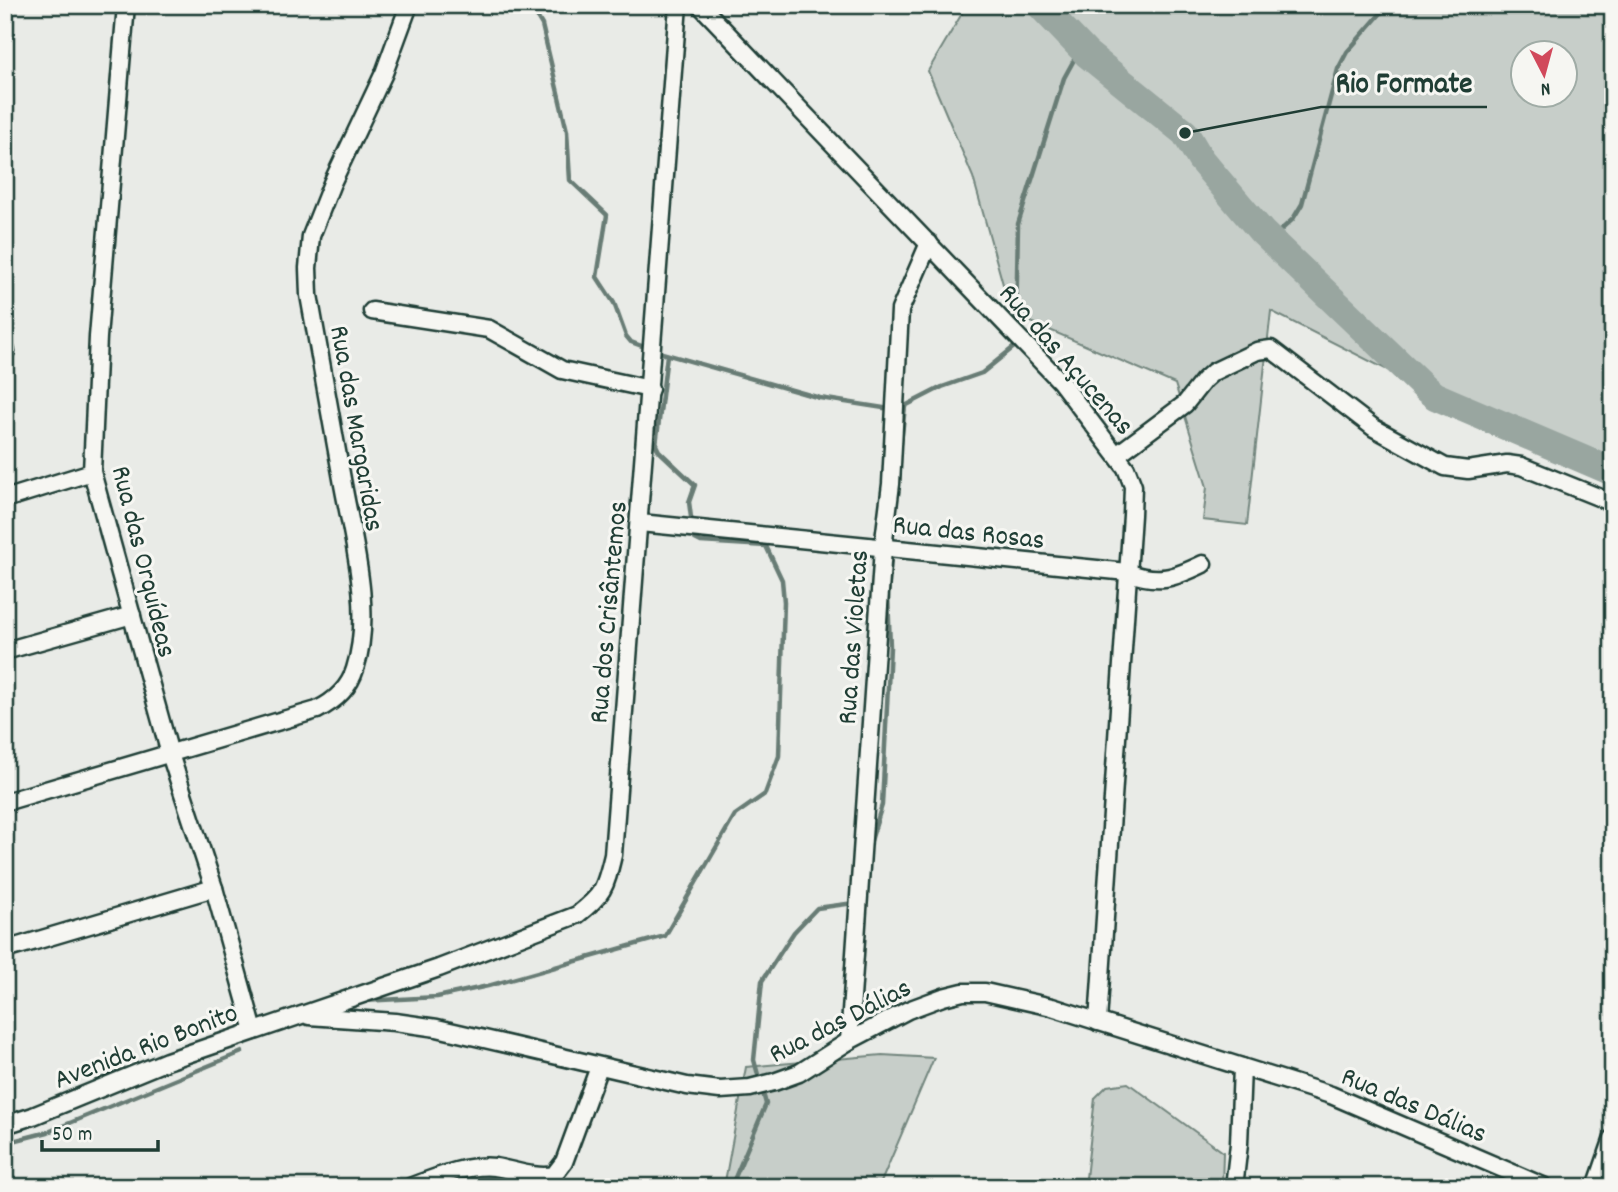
<svg xmlns="http://www.w3.org/2000/svg" width="1618" height="1192" font-family="Dekko,sans-serif">
	<style>
		.green { fill: #c7cec9; stroke: #73867e; stroke-width: 2; fill-rule: evenodd }
		.lines { fill: none; stroke-linecap: round; stroke-linejoin: round }
		.stream { stroke: #687c75; stroke-width: 4.5 }
		.river { stroke: #99a6a0; stroke-width: 28 }
		.minor-casing { stroke: #1f3d34; stroke-width: 21 }
		.minor { stroke: #f6f6f2; stroke-width: 16 }
		.labels { text-anchor: middle; stroke-width: 6; stroke-linejoin: round; paint-order: stroke }
		.street-label { font-size: 28px; fill: #1f3d34; stroke: #f6f6f2 }
		.leader { fill: none; stroke: #1f3d34; stroke-width: 2.5 }
		.callout-dot { fill: #1f3d34; stroke: #f6f6f2; stroke-width: 2.5 }
		.callout-label { font-size: 30px; text-anchor: middle; font-weight: bold; fill: #1f3d34; stroke: #f6f6f2; stroke-width: 6; stroke-linejoin: round; paint-order: stroke }
	</style>
	<rect width="100%" height="100%" fill="#e9ebe7"/>
	<filter id="ink" filterUnits="userSpaceOnUse"><feTurbulence type="fractalNoise" baseFrequency=".0143" numOctaves="2"/><feDisplacementMap in="SourceGraphic" scale="14" xChannelSelector="R" yChannelSelector="G"/><feConvolveMatrix kernelMatrix="1 2 1 2 8 2 1 2 1" color-interpolation-filters="sRGB"/></filter>
	<g filter="url(#ink)">
		<!-- green -->
		<g class="green">
			<path d="M967,5H1613V484L1271,311L1247,525L1203,520L1207,487L1175,384L1031,322L1006,295L973,177L928,71ZM1524,52H1566V94H1524Z"/>
			<polygon points="882,1055 934,1058 879,1187 724,1187 746,1067"/>
			<polygon points="1128,1083 1223,1152 1222,1187 1085,1187 1095,1098 1107,1086"/>
		</g>
		<g class="lines">
			<!-- stream -->
			<g class="stream">
				<polyline points="530,5 542,25 567,131 570,180 607,215 597,277 614,303 626,336 631,342 647,348"/>
				<polyline points="1270,240 1293,219 1302,204 1338,69 1347,52 1388,5"/>
				<polyline points="1016,329 1018,224 1064,78 1081,47"/>
				<polyline points="655,351 820,398 890,409"/>
				<polyline points="667,355 656,445 659,451 695,485 689,502 692,525"/>
				<polyline points="899,407 905,406 942,387 982,373 1014,347 1015,341"/>
				<polyline points="901,444 905,406"/>
				<polyline points="869,847 882,805 890,647 888,595 893,533"/>
				<polyline points="363,1001 437,997 488,986 665,936 735,815 765,794 779,756 784,602 782,580 766,546 701,542 695,539 693,533"/>
				<polyline points="5,1143 48,1132 242,1052"/>
				<polyline points="731,1187 766,1104 754,1060 762,981 794,932 817,908 854,903"/>
			</g>
			<!-- river -->
			<polyline class="river" points="1040,5 1087,54 1185,133 1201,160 1262,232 1426,389 1435,396 1613,472"/>
			<defs>
				<g id="minor">
					<polyline points="126,5 98,337 92,472 170,754 214,888 254,1031"/>
					<polyline points="700,5 1060,381 1126,468 1133,486 1132,515 1098,1022"/>
					<polyline points="372,311 489,329 562,370 650,389"/>
					<polyline points="5,351 6,351"/>
					<polyline points="1118,454 1185,404 1204,380 1213,372 1257,351 1271,349 1374,428 1445,467 1468,470 1507,464 1521,466 1613,503"/>
					<polyline points="5,499 92,472"/>
					<path d="M640,523L1127,572C1159,584 1174,578 1203,564"/>
					<polyline points="5,651 132,615"/>
					<path d="M5,802L317,710C335,701 349,689 355,669C374,610 352,537 342,479C331,417 320,356 309,295L308,268L311,236L332,183L384,73L409,5"/>
					<polyline points="5,950 214,888"/>
					<polyline points="309,1016 395,1022 437,1028 687,1086 720,1090 750,1088 774,1082 799,1073 849,1041 908,1010 943,997 963,992 985,992 1052,1007 1331,1095 1545,1187"/>
					<polyline points="849,1041 883,548 891,484 900,310 929,243"/>
					<path d="M5,1125L33,1116L167,1061L439,968L577,915C604,894 605,888 613,855L678,5"/>
					<path d="M410,1187C437,1177 467,1164 495,1167C514,1170 535,1179 554,1175L564,1162L599,1067"/>
					<polyline points="1234,1187 1239,1144 1242,1067"/>
					<polyline points="1596,1187 1613,1138"/>
				</g>
			</defs>
			<!-- minor casing -->
			<use href="#minor" class="minor-casing"/>
			<!-- minor -->
			<use href="#minor" class="minor"/>
		</g>
	</g>
	<g class="labels">
		<!-- street labels -->
		<g class="street-label">
			<text transform="translate(1068 358) rotate(49)" y="10">Rua das Açucenas</text>
			<text transform="translate(359 428) rotate(80)" y="10">Rua das Margaridas</text>
			<text transform="translate(969 530) rotate(6)" y="10">Rua das Rosas</text>
			<text transform="translate(146 561) rotate(76)" y="10">Rua das Orquídeas</text>
			<text transform="translate(606 612) rotate(-85)" y="10">Rua dos Crisântemos</text>
			<text transform="translate(851 637) rotate(-86)" y="10">Rua das Violetas</text>
			<text transform="translate(839 1019) rotate(-27)" y="10">Rua das Dálias</text>
			<text transform="translate(145 1044) rotate(-21)" y="10">Avenida Rio Bonito</text>
			<text transform="translate(1415 1103) rotate(23)" y="10">Rua das Dálias</text>
		</g>
	</g>
	<!-- callouts -->
	<path class="leader" d="M1185 133L1321 107H1487"/>
	<circle class="callout-dot" cx="1185" cy="133" r="7"/>
	<g class="callout-label">
		<text x="1404" y="92">Rio Formate</text>
	</g>
	<!-- margin -->
	<rect width="1618" height="1192" fill="none" stroke="#f6f6f2" stroke-width="28"/>
	<rect x="14" y="14" width="1590" height="1164" fill="none" stroke="#1f3d34" stroke-width="2.5" filter="url(#ink)"/>
	<!-- north arrow -->
	<g transform="translate(1544 74) rotate(174)"><circle r="33" fill="#f6f6f2" stroke="#a0aca6" stroke-width="2"/>
	<path d="M0-5L12 26L0 18L-12 26Z" fill="#d1495b"/>
	<text y="-10" font-size="19" font-weight="bold" text-anchor="middle" fill="#1f3d34">N</text>
	</g>
	<!-- scale -->
	<path d="M42 1140v10h116v-10" fill="none" stroke="#1f3d34" stroke-width="3.5"/>
	<text x="52" y="1140" font-size="21" fill="#1f3d34" stroke="#f6f6f2" stroke-width="5" paint-order="stroke">50 m</text>
</svg>
